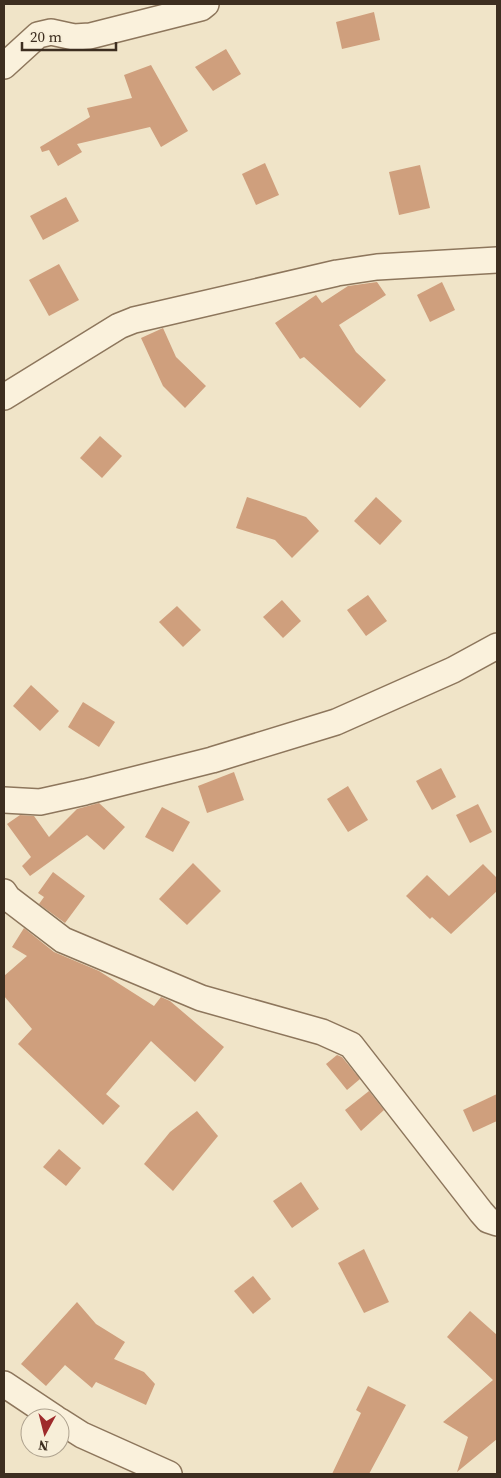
<svg xmlns="http://www.w3.org/2000/svg" width="501" height="1478" font-family="'Source Serif 4',serif">
	<style>
		.building { fill: #cf9f7d }
		.lines { fill: none; stroke-linecap: round; stroke-linejoin: round }
		.street-casing { stroke: #8d765c; stroke-width: 28 }
		.street { stroke: #faf1dc; stroke-width: 25 }
	</style>
	<rect width="100%" height="100%" fill="#f0e4c8"/>
	<!-- building -->
	<g class="building">
		<polygon points="374,12 380,40 342,49 336,22"/>
		<polygon points="226,49 241,74 213,91 195,67"/>
		<polygon points="151,65 188,131 161,147 150,127 77,144 82,152 58,166 49,150 42,152 40,147 90,117 87,108 132,98 124,75"/>
		<polygon points="265,163 279,195 256,205 242,174"/>
		<polygon points="420,165 430,208 399,215 389,172"/>
		<polygon points="66,197 79,221 43,240 30,216"/>
		<polygon points="59,264 79,300 49,316 29,280"/>
		<polygon points="377,282 386,295 339,325 356,352 386,380 360,408 304,357 300,359 275,323 316,295 322,303 348,286"/>
		<polygon points="442,282 455,310 430,322 417,295"/>
		<polygon points="163,328 176,357 206,386 185,408 163,386 141,338"/>
		<polygon points="100,436 122,456 102,478 80,458"/>
		<polygon points="247,497 306,517 319,531 292,558 275,540 236,528"/>
		<polygon points="376,497 402,521 380,545 354,521"/>
		<polygon points="368,595 387,621 366,636 347,610"/>
		<polygon points="282,600 301,621 283,638 263,617"/>
		<polygon points="177,606 201,630 183,647 159,622"/>
		<polygon points="31,685 59,711 40,731 13,706"/>
		<polygon points="83,702 115,722 99,747 68,727"/>
		<polygon points="441,768 456,797 432,810 416,781"/>
		<polygon points="234,772 244,800 207,813 198,786"/>
		<polygon points="348,786 368,820 348,832 327,799"/>
		<polygon points="99,803 125,827 104,850 87,835 30,876 22,866 31,857 7,824 20,815 34,816 49,837 77,809"/>
		<polygon points="478,804 492,832 470,843 456,815"/>
		<polygon points="162,807 190,822 173,852 145,837"/>
		<polygon points="193,863 221,891 187,925 159,899"/>
		<polygon points="483,864 497,878 497,891 451,934 432,917 430,919 406,896 427,875 449,896"/>
		<polygon points="53,872 85,896 65,923 39,904 44,897 38,893"/>
		<polygon points="24,928 54,952 99,971 154,1006 161,997 170,1001 224,1047 195,1082 151,1041 106,1094 120,1106 103,1125 18,1044 32,1029 4,996 4,976 27,956 12,947"/>
		<polygon points="337,1055 342,1057 360,1079 347,1090 326,1064"/>
		<polygon points="369,1091 384,1110 361,1131 345,1110"/>
		<polygon points="497,1094 497,1121 473,1132 463,1110"/>
		<polygon points="197,1111 218,1136 173,1191 144,1164 170,1132"/>
		<polygon points="59,1149 81,1168 66,1186 43,1167"/>
		<polygon points="301,1182 319,1209 292,1228 273,1201"/>
		<polygon points="364,1249 389,1302 364,1313 338,1263"/>
		<polygon points="253,1276 271,1299 253,1314 234,1291"/>
		<polygon points="77,1302 96,1324 125,1342 114,1359 144,1372 155,1384 146,1405 96,1382 92,1388 65,1365 46,1386 21,1364"/>
		<polygon points="470,1311 497,1335 497,1439 457,1472 468,1437 443,1422 493,1380 447,1337"/>
		<polygon points="368,1386 406,1405 369,1474 332,1474 361,1413 356,1410"/>
	</g>
	<g class="lines">
		<defs>
			<g id="street">
				<polyline points="4,66 38,35 51,32 74,37 90,36 201,8 206,4"/>
				<polyline points="4,397 119,326 134,320 337,273 377,267 497,260"/>
				<polyline points="4,800 40,802 85,792 212,760 336,722 453,670 497,646"/>
				<polyline points="4,892 8,898 63,940 201,998 322,1032 351,1045 481,1212 488,1220 497,1223"/>
				<polyline points="4,1384 55,1418"/>
				<polyline points="60,1421 82,1435 169,1474"/>
			</g>
		</defs>
		<!-- street casing -->
		<use href="#street" class="street-casing"/>
		<!-- street -->
		<use href="#street" class="street"/>
	</g>
	<!-- border -->
	<rect width="501" height="1478" fill="none" stroke="#3d2e20" stroke-width="10"/>
	<!-- north arrow -->
	<g transform="translate(45 1433) rotate(187)"><circle r="24" fill="#f7eed8" stroke="#ada18e"/>
	<path d="M0-4L9 19L0 12L-9 19Z" fill="#9e2a2b"/>
	<text y="-8" font-size="14" font-weight="bold" text-anchor="middle" fill="#3d2e20">N</text>
	</g>
	<!-- scale -->
	<path d="M22 42v8h94v-8" fill="none" stroke="#3d2e20" stroke-width="2.5"/>
	<text x="30" y="42" font-size="15" fill="#3d2e20" stroke="#f7eed8" stroke-width="4" paint-order="stroke">20 m</text>
</svg>
